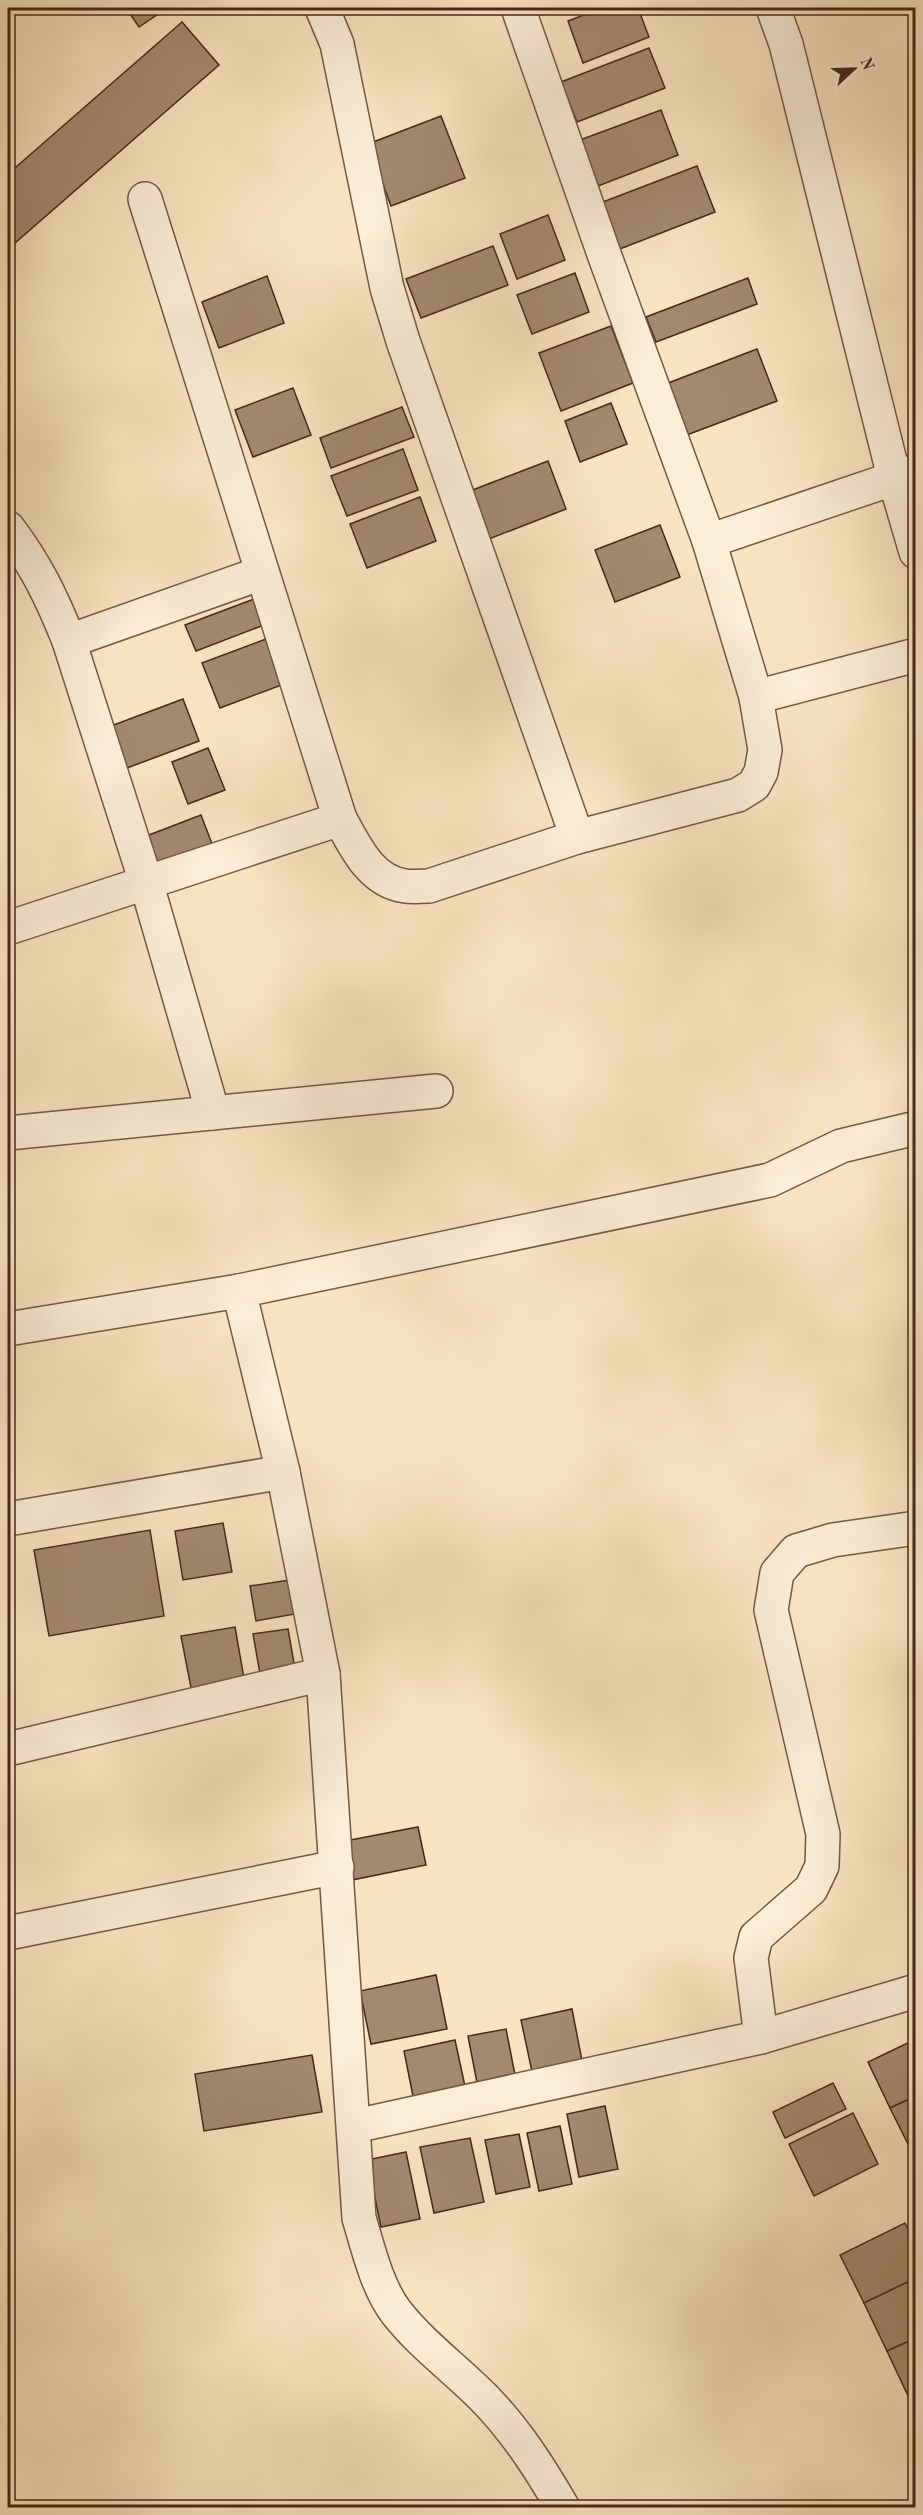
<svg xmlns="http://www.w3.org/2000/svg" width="923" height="2515" font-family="'Old Standard TT',serif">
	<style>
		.building { fill: #a5896f; stroke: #492617; stroke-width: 1.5 }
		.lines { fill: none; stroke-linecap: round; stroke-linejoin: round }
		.minor-casing { stroke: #755641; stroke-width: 36 }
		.minor { stroke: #fcedd6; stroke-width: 33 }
	</style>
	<rect width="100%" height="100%" fill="#fae4c0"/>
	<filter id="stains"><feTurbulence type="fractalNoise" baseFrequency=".00333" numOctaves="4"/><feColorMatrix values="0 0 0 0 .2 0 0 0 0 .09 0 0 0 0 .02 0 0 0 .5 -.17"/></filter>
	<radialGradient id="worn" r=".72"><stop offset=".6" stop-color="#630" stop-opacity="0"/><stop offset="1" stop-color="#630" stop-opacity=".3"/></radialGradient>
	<!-- building -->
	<g class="building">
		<polygon points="126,8 167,8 139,27"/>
		<polygon points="602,8 638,8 649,37 583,63 568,21"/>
		<polygon points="182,22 219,65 8,249 8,174"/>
		<polygon points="649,48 665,88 577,122 561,82"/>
		<polygon points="661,110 678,155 598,186 580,140"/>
		<polygon points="441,116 465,178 391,206 368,144"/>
		<polygon points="697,166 715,212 612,252 595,205"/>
		<polygon points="548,215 565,260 517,279 500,234"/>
		<polygon points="493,246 508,285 421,318 406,279"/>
		<polygon points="575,273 589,312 532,334 517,295"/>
		<polygon points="267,276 284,323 219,348 202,302"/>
		<polygon points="748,278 757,304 656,342 646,317"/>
		<polygon points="611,326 633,383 561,411 539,353"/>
		<polygon points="757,349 777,401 684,436 663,385"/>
		<polygon points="293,388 311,435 253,457 235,410"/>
		<polygon points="611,403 627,444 580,462 565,421"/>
		<polygon points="402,407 414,437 331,468 320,438"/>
		<polygon points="403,449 418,490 347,516 331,476"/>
		<polygon points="548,461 566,509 489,539 470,491"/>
		<polygon points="420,497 436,541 367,568 350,524"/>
		<polygon points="660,525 680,577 615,602 595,550"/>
		<polygon points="254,599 264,625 196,651 185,625"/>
		<polygon points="266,639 284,684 220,708 202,663"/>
		<polygon points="183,699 199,741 119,771 103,729"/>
		<polygon points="208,748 225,790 188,804 172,762"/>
		<polygon points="201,815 214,849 149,874 136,840"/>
		<polygon points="223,1523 232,1572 183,1580 175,1531"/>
		<polygon points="150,1530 164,1616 49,1636 34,1550"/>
		<polygon points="289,1580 295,1614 256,1621 250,1586"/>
		<polygon points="235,1627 245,1684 192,1693 181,1636"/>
		<polygon points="288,1629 295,1669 260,1674 253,1634"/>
		<polygon points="418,1827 426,1865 352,1880 345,1841"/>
		<polygon points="436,1975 447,2029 371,2044 360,1991"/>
		<polygon points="572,2009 584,2071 534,2081 521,2020"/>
		<polygon points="506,2029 517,2085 479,2093 468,2036"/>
		<polygon points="916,2039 916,2096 890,2108 868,2062"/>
		<polygon points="455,2040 466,2091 414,2101 404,2051"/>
		<polygon points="312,2055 322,2112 204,2131 195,2074"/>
		<polygon points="833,2083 846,2109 785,2138 773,2112"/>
		<polygon points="916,2096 916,2153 913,2154 890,2108"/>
		<polygon points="605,2106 618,2169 579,2177 567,2114"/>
		<polygon points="853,2113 878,2164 814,2196 789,2144"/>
		<polygon points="560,2126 572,2184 539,2191 527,2133"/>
		<polygon points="519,2134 530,2187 496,2194 485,2140"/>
		<polygon points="470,2138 484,2202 434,2213 420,2147"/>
		<polygon points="406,2152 420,2219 381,2227 367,2160"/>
		<polygon points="905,2223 916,2245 916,2278 864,2303 840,2255"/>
		<polygon points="916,2278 916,2338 887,2351 864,2303"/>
		<polygon points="916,2338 916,2398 910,2400 887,2351"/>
	</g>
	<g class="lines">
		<defs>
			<g id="minor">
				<polyline points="322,8 337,44 387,288 403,341 577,837"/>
				<polyline points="518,8 604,254 709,541"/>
				<polyline points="773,8 786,44 894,477 916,552"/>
				<polyline points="145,199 340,819"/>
				<path d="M8,528C36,565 52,598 69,641L146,882L213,1113"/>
				<polyline points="69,641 262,573"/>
				<polyline points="756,697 916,655"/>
				<path d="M8,928L340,819C355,846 370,881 405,886C412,887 421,886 429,886L577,837L738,795L754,785L761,772L765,750L756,697L709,541L916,471"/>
				<polyline points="8,1133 436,1091"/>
				<polyline points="239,1291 770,1180 841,1146 916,1128"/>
				<path d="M8,1329L239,1291L283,1472L323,1674L359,2218C368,2248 377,2287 396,2312C421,2344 454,2368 482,2396C515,2429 540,2468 563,2508"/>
				<polyline points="8,1519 283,1472"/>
				<polyline points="8,1749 323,1674"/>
				<polyline points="8,1933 337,1867"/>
				<polyline points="761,2037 916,1991"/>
				<polyline points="355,2126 761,2037 751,1958 756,1937 811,1889 822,1866 823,1834 771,1610 777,1573 796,1551 833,1540 916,1528"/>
			</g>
		</defs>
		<!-- minor casing -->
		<use href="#minor" class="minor-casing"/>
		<!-- minor -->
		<use href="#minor" class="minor"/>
	</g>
	<!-- margin -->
	<rect width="923" height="2515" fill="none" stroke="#fae4c0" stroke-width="30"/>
	<rect x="9" y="9" width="905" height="2497" fill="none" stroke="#492617" stroke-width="3"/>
	<rect x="15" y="15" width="893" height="2485" fill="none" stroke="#492617" stroke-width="1.5"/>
	<!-- north arrow -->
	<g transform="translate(854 69) rotate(68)" stroke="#fcedd6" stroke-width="4.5" paint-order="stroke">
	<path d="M0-4.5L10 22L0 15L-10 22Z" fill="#492617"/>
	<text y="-9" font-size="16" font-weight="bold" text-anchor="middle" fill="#492617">N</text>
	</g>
	<rect width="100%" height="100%" filter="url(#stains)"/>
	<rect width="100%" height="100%" fill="url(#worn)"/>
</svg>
